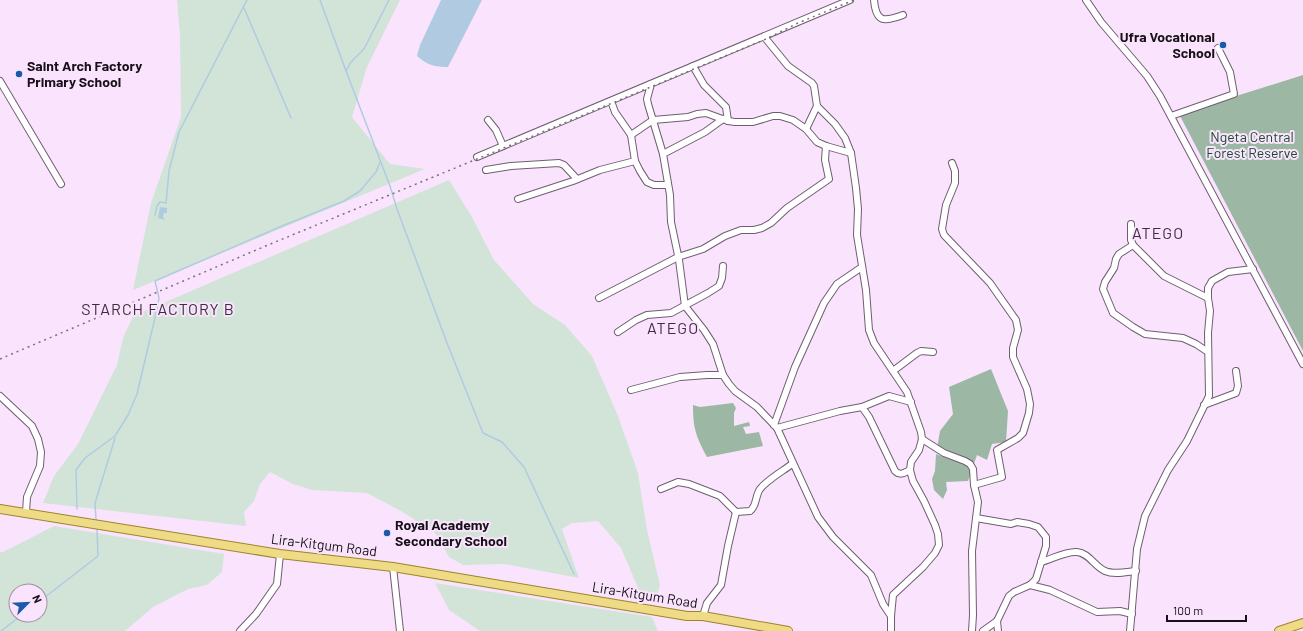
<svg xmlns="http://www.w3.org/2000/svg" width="1303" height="631" font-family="Barlow,sans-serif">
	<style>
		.green { fill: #d2e4d7; fill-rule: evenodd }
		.forest { fill: #9cb8a4 }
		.water { fill: #b0cbe1 }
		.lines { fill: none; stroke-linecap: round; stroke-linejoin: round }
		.stream { stroke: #b0cbe1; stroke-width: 1.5 }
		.minor-casing { stroke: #705d72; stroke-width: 8 }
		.major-casing { stroke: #9c842b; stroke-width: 10 }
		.minor { stroke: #fff; stroke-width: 6 }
		.major { stroke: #efda86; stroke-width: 8 }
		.rail { stroke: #7d6f7e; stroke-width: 1.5; stroke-dasharray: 2 4; stroke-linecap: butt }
		.poi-dot { fill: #1b5aab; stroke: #fae4fd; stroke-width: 1.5 }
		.labels { text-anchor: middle; stroke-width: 4; stroke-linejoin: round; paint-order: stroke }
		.poi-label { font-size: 14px; font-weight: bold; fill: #171018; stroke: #fae4fd; text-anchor: start }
		.park-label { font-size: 14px; fill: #194a2d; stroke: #fae4fd }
		.street-label { font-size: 14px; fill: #171018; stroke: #fae4fd }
		.quarter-label { font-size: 16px; letter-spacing: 1px; fill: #3e2d40; stroke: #fae4fd }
	</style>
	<rect width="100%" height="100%" fill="#fae4fd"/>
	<!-- green -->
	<g class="green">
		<polygon points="177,0 400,0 367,67 352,117 390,164 425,169 133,290 151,203 181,117 180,36"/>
		<polygon points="449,180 472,217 494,260 533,304 565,325 592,356 618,416 638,473 647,530 660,585 656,599 639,590 621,548 598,521 572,523 562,529 579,578 504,564 463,565 449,557 435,533 401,511 367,493 312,490 293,484 270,472 260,484 254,501 244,512 246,526 43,503 54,476 78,444 117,365 123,338 133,316"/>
		<path d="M54,526L224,554L222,572L207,585L188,589L153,607L125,631H0V552H3ZM16,591H40V615H16Z"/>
		<polygon points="435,583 652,617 658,631 480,631 449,610"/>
	</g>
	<!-- forest -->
	<g class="forest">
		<polygon points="1303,75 1303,351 1179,114"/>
		<polygon points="991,369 1008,411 1006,442 992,444 987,460 977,455 968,481 946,482 947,490 943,499 934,490 932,479 935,471 936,454 949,459 950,454 937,448 940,431 953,414 949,387"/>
		<path d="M733,403L736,408L734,413V426L749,422L750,426L743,427L746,434L759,432L763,446L707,457C696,436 693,429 693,405L700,407Z"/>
	</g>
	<!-- water -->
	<g class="water">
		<path d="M441,0H482L448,67C435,67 427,65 417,56L420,45Z"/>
		<polygon points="160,207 167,208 167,213 164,213 163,217 165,220 158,218"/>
	</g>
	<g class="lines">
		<!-- stream -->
		<g class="stream">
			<polyline points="320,0 346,71"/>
			<polyline points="389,0 364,49 351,62 346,71 390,186 397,209 447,343 483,433 502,442 524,467 574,574"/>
			<polyline points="244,8 291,118"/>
			<polyline points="155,215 157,206 160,202 166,203 169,171 179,132 247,0"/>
			<polyline points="77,509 76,470 85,458 115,436 128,415 137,394 154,322 159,298 155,281 282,226 344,201 360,191 376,172 380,162"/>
			<polyline points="96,519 95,503 115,438"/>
			<polyline points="40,601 98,556 97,529"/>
			<polyline points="1,631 22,615"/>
		</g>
		<defs>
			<g id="minor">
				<path d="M874,0C876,23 884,22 903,15"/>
				<polyline points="1086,0 1101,22 1147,76 1160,96 1303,364"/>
				<polyline points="765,36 766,39 788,66 812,83 814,86 817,106 835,124 845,138 851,153 856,188 858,209 857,235 866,290 869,330 874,343 907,392 921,432 922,439 919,450 911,462 910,470 913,481 924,501 935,525 938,534 939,545 935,553 923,567 893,595 891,616 891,631"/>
				<polyline points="693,66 704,85 726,107 728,121"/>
				<polyline points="0,81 61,184"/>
				<polyline points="651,84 647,99 648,104 663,154"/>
				<polyline points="611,101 615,112 631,135 635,161 640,171 647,182 654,185 668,185"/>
				<polyline points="1171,116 1234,94 1230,72 1218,48"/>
				<polyline points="723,119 705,132 663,154 670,195 671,222 679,260 685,306 704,330 713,344 723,375 729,384 735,391 757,407 777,428 818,517 833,537 871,575 883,604 891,616"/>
				<polyline points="488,120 496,130 503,146"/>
				<polyline points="806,129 817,106"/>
				<polyline points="631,135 653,120 688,117 697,114 706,113 728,121 735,122 753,122 773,116 780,116 793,120 806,129 817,142 826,146 851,153"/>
				<polyline points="477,157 850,0"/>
				<polyline points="952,163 955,171 955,183 946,205 942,229 944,235 990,283 1016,320 1018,330 1013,348 1013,357 1027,389 1030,404 1029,413 1023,433 1018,438 997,450 1002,477 974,485"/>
				<polyline points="486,170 511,166 559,163 564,165 577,179"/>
				<polyline points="518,199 573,181 600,170 635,161"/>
				<polyline points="1131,224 1131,240 1133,245 1164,276 1208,298"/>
				<polyline points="1133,245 1119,254 1116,259 1114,268 1105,282 1103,289 1113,313 1133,327 1145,334 1183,338 1196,344 1208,352"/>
				<polyline points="599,298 678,257 703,249 725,236 741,230 754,230 762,228 771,223 787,208 829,179 825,160 826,146"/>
				<polyline points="618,332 636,320 647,315 671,313 708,293 719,286 722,278 723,266"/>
				<polyline points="893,371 917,353 921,351 933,352"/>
				<polyline points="631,390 680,377 707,375 723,375"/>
				<polyline points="0,396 32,426 38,439 41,452 40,466 27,497 26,512"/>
				<polyline points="1204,405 1236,393 1238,386 1236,371"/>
				<polyline points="862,407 889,396 911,402"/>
				<polyline points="774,425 795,367 824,303 837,284 862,267"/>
				<path d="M777,428L840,411L862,407L869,417L895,471C900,476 904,473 910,470"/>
				<polyline points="922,439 944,453 965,461 970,464 973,469 974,485 978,502 972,551 973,615 972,631"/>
				<path d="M661,489L678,482L689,484L720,496L736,512L750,511C757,506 755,496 760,489C767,480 783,471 792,464"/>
				<polyline points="976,518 1011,524 1017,522 1029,524 1038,527 1046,537 1046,546 1036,579 1030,585 1014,592 1009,596 997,621 983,631"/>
				<path d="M1041,562C1052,559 1066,551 1077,552C1089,553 1094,566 1105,571C1114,575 1126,572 1136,571"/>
				<polyline points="393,567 400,631"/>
				<polyline points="1030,585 1050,590 1097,612 1120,611 1132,614"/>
				<polyline points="703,616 707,603 721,585 728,546 736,512"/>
				<polyline points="997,621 998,631"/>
				<polyline points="240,631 256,614 277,584 280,554"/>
				<polyline points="1130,631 1137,549 1145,516 1168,470 1187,441 1209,396 1208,333 1210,311 1208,298 1208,288 1212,281 1228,272 1253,269"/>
			</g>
			<g id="major">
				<polyline points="0,509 280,554 393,567 687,616 703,616 788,631"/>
				<polyline points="1279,631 1303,623"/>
			</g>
		</defs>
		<!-- minor casing -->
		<use href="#minor" class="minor-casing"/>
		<!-- major casing -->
		<use href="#major" class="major-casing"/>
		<!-- minor -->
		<use href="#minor" class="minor"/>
		<!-- major -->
		<use href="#major" class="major"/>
		<!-- rail -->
		<polyline class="rail" points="0,359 268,245 545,131 766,39 798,23 854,0"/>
	</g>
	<!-- markers -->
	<g class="poi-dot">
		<circle cx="1223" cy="45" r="4"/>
		<circle cx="19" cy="74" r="4"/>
		<circle cx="387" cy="533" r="4"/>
	</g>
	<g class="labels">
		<!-- poi labels -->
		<g class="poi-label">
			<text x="1215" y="42" text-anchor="end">Ufra Vocational<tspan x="1215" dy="16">School</tspan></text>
			<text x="27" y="71">Saint Arch Factory<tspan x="27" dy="16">Primary School</tspan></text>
			<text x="395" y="530">Royal Academy<tspan x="395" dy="16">Secondary School</tspan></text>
		</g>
		<!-- park labels -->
		<g class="park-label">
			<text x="1252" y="142">Ngeta Central<tspan x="1252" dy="16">Forest Reserve</tspan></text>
		</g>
		<!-- street labels -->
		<g class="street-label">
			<text transform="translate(324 545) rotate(7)" y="5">Lira-Kitgum Road</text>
			<text transform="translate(645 595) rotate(9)" y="5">Lira-Kitgum Road</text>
		</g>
		<!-- quarter labels -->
		<g class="quarter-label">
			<text x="1158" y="239">ATEGO</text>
			<text x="158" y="315">STARCH FACTORY B</text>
			<text x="673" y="334">ATEGO</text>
		</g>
	</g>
	<!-- north arrow -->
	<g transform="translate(28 603) rotate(66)"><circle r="19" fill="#fae4fd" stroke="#9f8fa1"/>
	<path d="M0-3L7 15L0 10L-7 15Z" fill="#1b5aab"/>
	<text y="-6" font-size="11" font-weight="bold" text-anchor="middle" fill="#171018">N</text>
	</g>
	<!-- scale -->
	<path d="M1167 615v6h79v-6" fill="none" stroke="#171018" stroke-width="2"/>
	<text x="1173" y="615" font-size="12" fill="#171018" stroke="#fae4fd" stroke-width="3" paint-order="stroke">100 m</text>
</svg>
